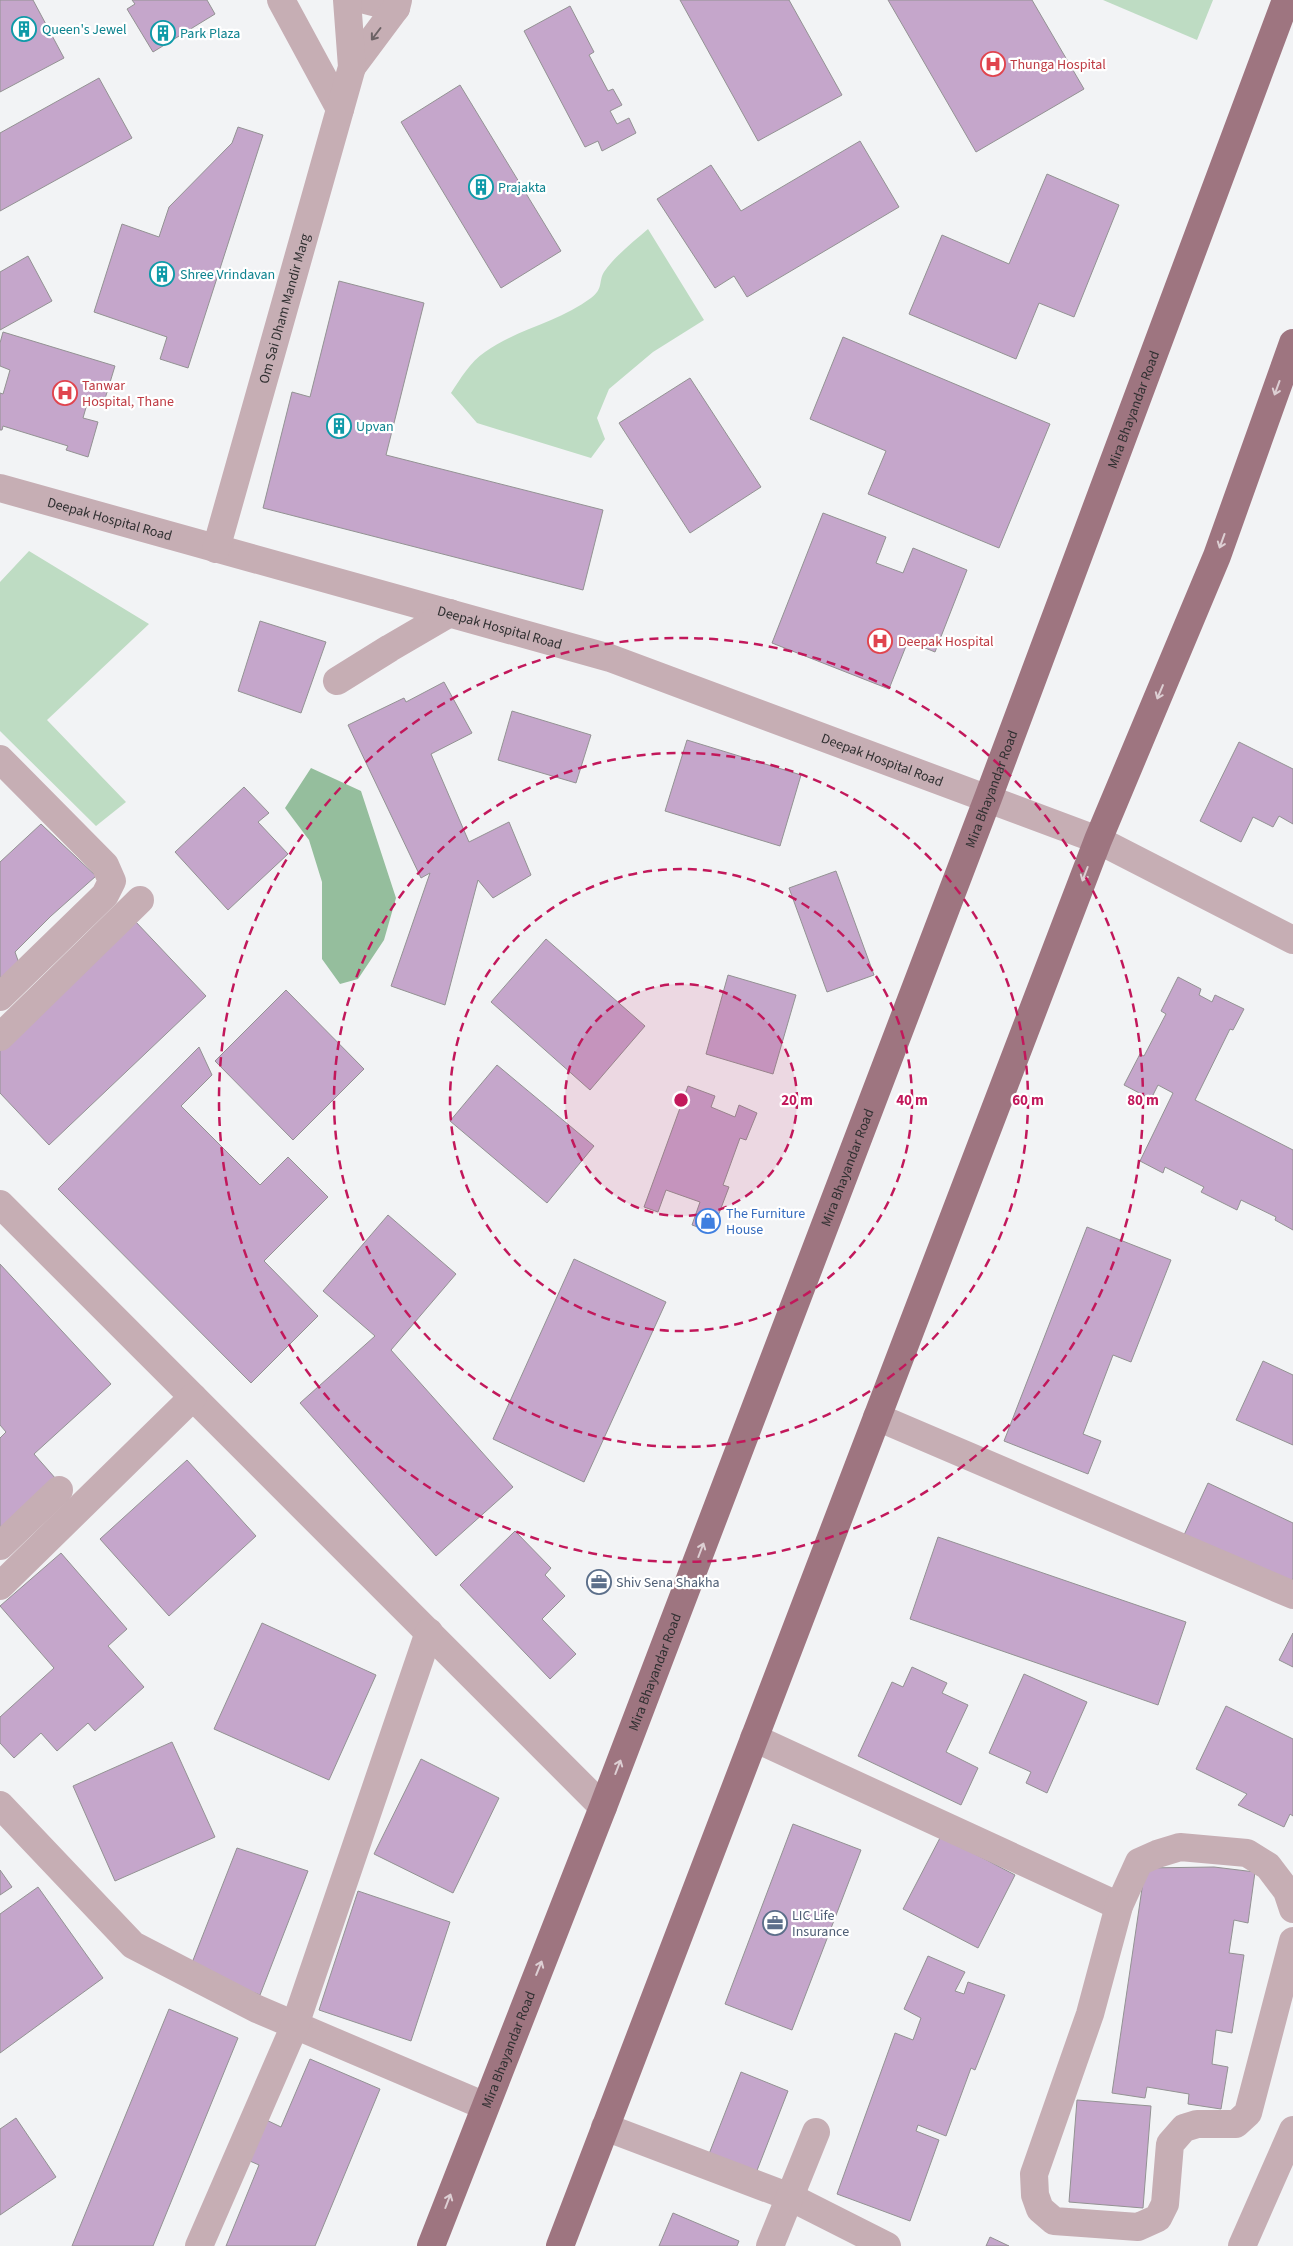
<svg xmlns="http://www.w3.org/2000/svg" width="1293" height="2246" font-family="'Source Sans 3',sans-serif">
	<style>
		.green { fill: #bedcc3 }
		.forest { fill: #95be9d }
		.building { fill: #c5a6cb; stroke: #939293 }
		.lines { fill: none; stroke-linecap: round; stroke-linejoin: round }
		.minor { stroke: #c6aeb4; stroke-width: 28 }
		.major { stroke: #9e7580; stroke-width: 28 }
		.oneway { stroke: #6c6265 }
		.oneway2 { stroke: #ddcfd3 }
		.ring { fill: none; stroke: #c2185b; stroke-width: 2.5; stroke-dasharray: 9 6 }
		.labels { text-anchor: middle; stroke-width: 4.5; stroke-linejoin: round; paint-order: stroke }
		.culture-label { font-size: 14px; fill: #0d838f; stroke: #fff; text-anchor: start }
		.health-label { font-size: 14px; fill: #be3a42; stroke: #fff; text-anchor: start }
		.street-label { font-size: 14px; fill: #303031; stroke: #fff }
		.shop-label { font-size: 14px; fill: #366cbe; stroke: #fff; text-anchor: start }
		.service-label { font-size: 14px; fill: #4e5e75; stroke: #fff; text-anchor: start }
		.centre { fill: #c2185b; stroke: #fff; stroke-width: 2.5 }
		.ring-label { font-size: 15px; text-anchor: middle; font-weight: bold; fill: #c2185b; stroke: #fff; stroke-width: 4.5; stroke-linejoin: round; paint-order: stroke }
	</style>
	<rect width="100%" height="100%" fill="#f2f3f5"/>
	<!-- green -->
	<g class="green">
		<polygon points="1103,0 1213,0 1197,40"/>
		<path d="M648,229L704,320L653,352L609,389L597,418L605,439L591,458L477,423L451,393C461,378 470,362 485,352C517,329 559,322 591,298C604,288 598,282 604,272C615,256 633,242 648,229Z"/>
		<polygon points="29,551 149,624 47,720 126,802 96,826 0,731 0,582"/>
	</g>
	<!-- forest -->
	<polygon class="forest" points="311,768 361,791 396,898 384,940 358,979 340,984 322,959 322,882 309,840 285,808"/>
	<!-- building -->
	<g class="building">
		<polygon points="0,0 33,0 64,58 0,92"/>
		<polygon points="132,0 207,0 215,14 153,52 127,9 135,4"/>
		<polygon points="680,0 789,0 842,95 758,141"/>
		<polygon points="888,0 1032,0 1084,89 976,152"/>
		<polygon points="570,6 594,52 589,55 608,91 613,89 622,105 610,111 617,124 629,118 636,133 602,151 598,141 585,147 524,31"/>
		<polygon points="99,78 132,138 0,211 0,133"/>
		<polygon points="460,85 561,251 501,288 401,122"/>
		<polygon points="238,127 263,135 188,368 160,359 167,337 94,312 122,224 159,237 169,207 232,143"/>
		<polygon points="860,141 899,207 747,297 734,276 715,288 657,199 711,165 741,211"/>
		<polygon points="1047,174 1119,205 1074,317 1039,303 1016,359 909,314 942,235 1009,264"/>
		<polygon points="28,256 52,301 0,330 0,272"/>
		<polygon points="339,281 424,303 386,455 603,510 583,590 263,508 292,392 310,397"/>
		<polygon points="3,332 115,366 104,402 89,397 83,418 98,422 88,457 66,450 68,446 3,426 2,430 0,430 0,393 3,394 10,370 0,366 0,343"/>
		<polygon points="843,337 1050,424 999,548 868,494 886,451 810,419"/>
		<polygon points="690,378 761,487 690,533 619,423"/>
		<polygon points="823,513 886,537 876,563 903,573 913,548 967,570 935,652 908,641 889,689 772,643"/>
		<polygon points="260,621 326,642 301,713 238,691"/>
		<polygon points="444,682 472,733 431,754 469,842 509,822 531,875 493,898 478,880 445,1005 391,986 430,873 421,878 348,725 404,698 406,702"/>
		<polygon points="512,711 591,735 576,783 498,760"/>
		<polygon points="687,740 801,775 780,846 665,811"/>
		<polygon points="1239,742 1293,769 1293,824 1279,816 1273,827 1253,817 1241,842 1200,821"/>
		<polygon points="244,787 269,813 258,822 288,854 228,910 175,852"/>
		<polygon points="41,824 96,876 51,916 15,952 20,966 0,984 0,862"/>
		<polygon points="836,871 874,975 827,992 789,888"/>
		<polygon points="135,921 206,996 49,1145 0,1093 0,1049"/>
		<polygon points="546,939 645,1026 590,1090 491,1002"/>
		<polygon points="728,975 796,995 773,1074 706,1054"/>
		<polygon points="1178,977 1201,989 1199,995 1212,1002 1215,995 1244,1009 1233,1030 1230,1029 1195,1100 1293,1150 1293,1230 1275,1220 1276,1217 1241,1200 1237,1210 1201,1192 1204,1187 1165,1167 1163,1173 1140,1161 1173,1093 1158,1085 1151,1099 1124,1085 1140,1054 1144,1056 1166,1014 1161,1011"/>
		<polygon points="286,990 364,1069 293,1140 215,1061"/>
		<polygon points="199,1047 212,1075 181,1106 260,1185 288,1157 328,1197 264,1261 318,1316 251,1383 58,1189"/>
		<polygon points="497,1065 594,1146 547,1203 450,1121"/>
		<polygon points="688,1086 715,1096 711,1107 735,1117 739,1105 757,1113 746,1140 740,1138 723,1185 729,1187 712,1232 692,1225 700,1202 666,1190 658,1212 644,1207"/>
		<polygon points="388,1215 456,1274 391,1350 513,1487 436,1556 300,1403 375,1336 323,1291"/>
		<polygon points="1087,1227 1171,1260 1131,1362 1113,1355 1083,1434 1101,1441 1088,1474 1004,1441"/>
		<polygon points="574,1259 666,1302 584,1482 493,1439"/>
		<polygon points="0,1264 111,1384 34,1454 56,1479 0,1531 0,1438 6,1432 0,1425"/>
		<polygon points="1263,1361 1293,1375 1293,1445 1236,1420"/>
		<polygon points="187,1460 256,1536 169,1616 100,1539"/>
		<polygon points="1208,1483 1293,1523 1293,1578 1290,1585 1184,1535"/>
		<polygon points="515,1531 551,1568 545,1575 565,1596 542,1619 576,1654 550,1679 460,1585"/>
		<polygon points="938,1537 1186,1622 1158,1705 910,1619"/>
		<polygon points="61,1553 127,1629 108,1646 144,1687 95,1731 88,1723 57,1751 41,1733 14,1758 0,1743 0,1717 54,1668 0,1606"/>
		<polygon points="262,1623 376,1675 329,1780 214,1729"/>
		<polygon points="1293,1633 1293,1667 1279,1660"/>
		<polygon points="912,1667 947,1683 942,1693 968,1705 946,1752 978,1768 961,1805 858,1756 892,1682 903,1687"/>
		<polygon points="1024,1674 1087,1702 1047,1793 1026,1783 1031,1772 989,1753"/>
		<polygon points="1226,1706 1293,1739 1293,1816 1290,1814 1284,1827 1238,1805 1247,1794 1196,1769"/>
		<polygon points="172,1742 215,1837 115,1881 73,1786"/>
		<polygon points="421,1759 499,1798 453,1893 374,1854"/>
		<polygon points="793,1824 861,1850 792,2030 725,2004"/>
		<polygon points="941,1836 1015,1875 978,1948 903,1909"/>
		<polygon points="237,1848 308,1871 260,1995 190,1968"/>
		<polygon points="1214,1867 1255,1872 1248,1923 1234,1920 1229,1953 1244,1955 1232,2033 1216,2030 1212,2064 1228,2067 1221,2109 1188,2104 1189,2094 1147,2087 1145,2098 1112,2093 1145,1868"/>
		<polygon points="0,1870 12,1887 0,1895"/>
		<polygon points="38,1887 103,1978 0,2053 0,1914"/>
		<polygon points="358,1891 450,1922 411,2041 319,2010"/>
		<polygon points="928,1956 965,1972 955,1991 964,1994 968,1982 1005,1995 975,2070 971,2068 946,2136 918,2125 916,2131 939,2140 910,2221 837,2194 895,2033 913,2040 921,2018 904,2009"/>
		<polygon points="169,2009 238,2038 153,2246 72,2246"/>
		<polygon points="310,2059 380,2089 315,2246 226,2246 259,2165 243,2158 260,2117 281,2127"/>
		<polygon points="741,2072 788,2091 756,2173 709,2154"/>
		<polygon points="1077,2100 1151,2106 1143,2208 1069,2202"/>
		<polygon points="16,2118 56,2177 0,2215 0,2129"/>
		<polygon points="673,2213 739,2241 737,2246 659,2246"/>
		<polygon points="990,2237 1009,2246 986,2246"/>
	</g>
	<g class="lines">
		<!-- minor -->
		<g class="minor">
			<polyline points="281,0 340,109"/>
			<polyline points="365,0 396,8"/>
			<polyline points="352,67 396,8 398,0"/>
			<path id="s1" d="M0,488L610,658L1098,840L1293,940"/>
			<path id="s2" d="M216,549L352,67L347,0"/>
			<polyline points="337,681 390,648 450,613"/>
			<polyline points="0,759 105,865 112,881 105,895 0,997"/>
			<polyline points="0,1037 140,900"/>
			<polyline points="0,1204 603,1807"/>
			<polyline points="877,1417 1293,1595"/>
			<polyline points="0,1546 59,1490"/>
			<polyline points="0,1586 193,1397"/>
			<polyline points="754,1738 1119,1906"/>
			<polyline points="0,1805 133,1945 257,2009 485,2106"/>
			<polyline points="1293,1909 1287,1891 1268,1866 1247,1853 1180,1847 1157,1854 1139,1862 1119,1906 1090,2014 1034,2174 1035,2195 1040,2209 1054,2221 1138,2227 1158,2218 1165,2204 1170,2144 1184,2128 1197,2124 1236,2124 1248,2113 1293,1941"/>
			<polyline points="605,2127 790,2197 887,2246"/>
			<polyline points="199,2246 295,2025 429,1632"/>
			<polyline points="770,2246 816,2132"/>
			<polyline points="1242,2246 1293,2130"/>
		</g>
		<!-- major -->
		<g class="major">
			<path id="s3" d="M431,2246L603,1807L988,798L1286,0"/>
			<polyline points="560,2246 1098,840 1217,556 1293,343"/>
		</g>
	</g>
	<!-- one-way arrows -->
	<defs><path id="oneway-shaft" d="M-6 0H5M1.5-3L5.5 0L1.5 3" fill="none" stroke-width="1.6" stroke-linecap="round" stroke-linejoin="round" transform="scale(1.25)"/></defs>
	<use class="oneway" href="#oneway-shaft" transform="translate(376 34) rotate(127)"/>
	<g class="oneway2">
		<use href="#oneway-shaft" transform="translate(1277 388) rotate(110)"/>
		<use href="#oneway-shaft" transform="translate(1222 541) rotate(110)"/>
		<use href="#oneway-shaft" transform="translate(1160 692) rotate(113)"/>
		<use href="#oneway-shaft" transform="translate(1085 874) rotate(111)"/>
		<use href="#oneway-shaft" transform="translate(701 1550) rotate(-69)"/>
		<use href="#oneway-shaft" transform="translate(618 1767) rotate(-69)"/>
		<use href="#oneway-shaft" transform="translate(539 1968) rotate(-68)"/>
		<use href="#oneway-shaft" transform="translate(448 2201) rotate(-69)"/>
	</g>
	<!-- distance rings -->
	<circle cx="681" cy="1100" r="116" fill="#c2185b" fill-opacity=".12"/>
	<g class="ring">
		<circle cx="681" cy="1100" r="116"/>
		<circle cx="681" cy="1100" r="231"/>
		<circle cx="681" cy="1100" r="347"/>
		<circle cx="681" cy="1100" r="462"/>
	</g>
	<!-- icons -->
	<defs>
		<symbol id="building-ring" viewBox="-11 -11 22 22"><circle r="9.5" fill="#fff" stroke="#0f9aa8" stroke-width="1.5"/><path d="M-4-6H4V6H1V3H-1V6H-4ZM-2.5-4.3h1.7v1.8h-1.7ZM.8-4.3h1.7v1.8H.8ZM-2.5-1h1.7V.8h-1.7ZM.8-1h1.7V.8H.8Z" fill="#0f9aa8"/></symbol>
		<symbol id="hospital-ring" viewBox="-11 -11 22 22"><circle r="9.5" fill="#fff" stroke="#e0444e" stroke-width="1.5"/><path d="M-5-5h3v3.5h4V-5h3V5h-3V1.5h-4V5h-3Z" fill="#e0444e"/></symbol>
		<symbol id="shop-ring" viewBox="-11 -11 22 22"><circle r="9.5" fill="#fff" stroke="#3f7fe0" stroke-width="1.5"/><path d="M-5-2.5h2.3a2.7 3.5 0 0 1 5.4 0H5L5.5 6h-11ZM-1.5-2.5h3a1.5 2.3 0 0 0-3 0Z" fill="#3f7fe0"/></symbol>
		<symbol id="office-ring" viewBox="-11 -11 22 22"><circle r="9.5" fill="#fff" stroke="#5c6f8a" stroke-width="1.5"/><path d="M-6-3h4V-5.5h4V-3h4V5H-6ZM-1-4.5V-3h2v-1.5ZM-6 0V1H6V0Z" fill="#5c6f8a"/></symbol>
	</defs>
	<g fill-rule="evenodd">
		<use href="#building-ring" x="10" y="15" width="28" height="28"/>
		<use href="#building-ring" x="149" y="19" width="28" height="28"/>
		<use href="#hospital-ring" x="979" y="50" width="28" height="28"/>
		<use href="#building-ring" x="467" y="173" width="28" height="28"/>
		<use href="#building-ring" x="148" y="260" width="28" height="28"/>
		<use href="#hospital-ring" x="51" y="379" width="28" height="28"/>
		<use href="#building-ring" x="325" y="412" width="28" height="28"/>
		<use href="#hospital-ring" x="866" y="627" width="28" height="28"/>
		<use href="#shop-ring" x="694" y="1207" width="28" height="28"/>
		<use href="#office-ring" x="585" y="1568" width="28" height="28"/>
		<use href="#office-ring" x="761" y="1909" width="28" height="28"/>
	</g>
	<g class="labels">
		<!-- culture labels -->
		<g class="culture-label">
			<text x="42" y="34">Queen's Jewel</text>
			<text x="180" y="38">Park Plaza</text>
			<text x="498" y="192">Prajakta</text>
			<text x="180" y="279">Shree Vrindavan</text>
			<text x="356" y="431">Upvan</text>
		</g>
		<!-- health labels -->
		<g class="health-label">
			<text x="1010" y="69">Thunga Hospital</text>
			<text x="82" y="390">Tanwar<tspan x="82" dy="16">Hospital, Thane</tspan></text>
			<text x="898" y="646">Deepak Hospital</text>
		</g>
		<!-- street labels -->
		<g class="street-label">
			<text dy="5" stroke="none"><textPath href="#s2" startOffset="250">Om Sai Dham Mandir Marg</textPath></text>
			<text dy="5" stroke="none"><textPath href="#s3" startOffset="1966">Mira Bhayandar Road</textPath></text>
			<text dy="5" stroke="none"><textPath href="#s1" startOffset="114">Deepak Hospital Road</textPath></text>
			<text dy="5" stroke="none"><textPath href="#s1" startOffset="519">Deepak Hospital Road</textPath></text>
			<text dy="5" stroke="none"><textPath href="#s1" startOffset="924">Deepak Hospital Road</textPath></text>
			<text dy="5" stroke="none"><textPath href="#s3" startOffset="1561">Mira Bhayandar Road</textPath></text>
			<text dy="5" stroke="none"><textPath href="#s3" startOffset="1156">Mira Bhayandar Road</textPath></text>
			<text dy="5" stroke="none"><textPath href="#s3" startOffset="616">Mira Bhayandar Road</textPath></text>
			<text dy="5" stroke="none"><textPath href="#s3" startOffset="211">Mira Bhayandar Road</textPath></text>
		</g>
		<!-- shop labels -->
		<g class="shop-label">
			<text x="726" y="1218">The Furniture<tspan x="726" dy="16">House</tspan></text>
		</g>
		<!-- service labels -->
		<g class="service-label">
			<text x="616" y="1587">Shiv Sena Shakha</text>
			<text x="792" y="1920">LIC Life<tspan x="792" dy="16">Insurance</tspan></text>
		</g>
	</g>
	<circle cx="681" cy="1100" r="8" class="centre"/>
	<g class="ring-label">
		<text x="797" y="1105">20 m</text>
		<text x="912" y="1105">40 m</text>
		<text x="1028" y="1105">60 m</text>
		<text x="1143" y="1105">80 m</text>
	</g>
</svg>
